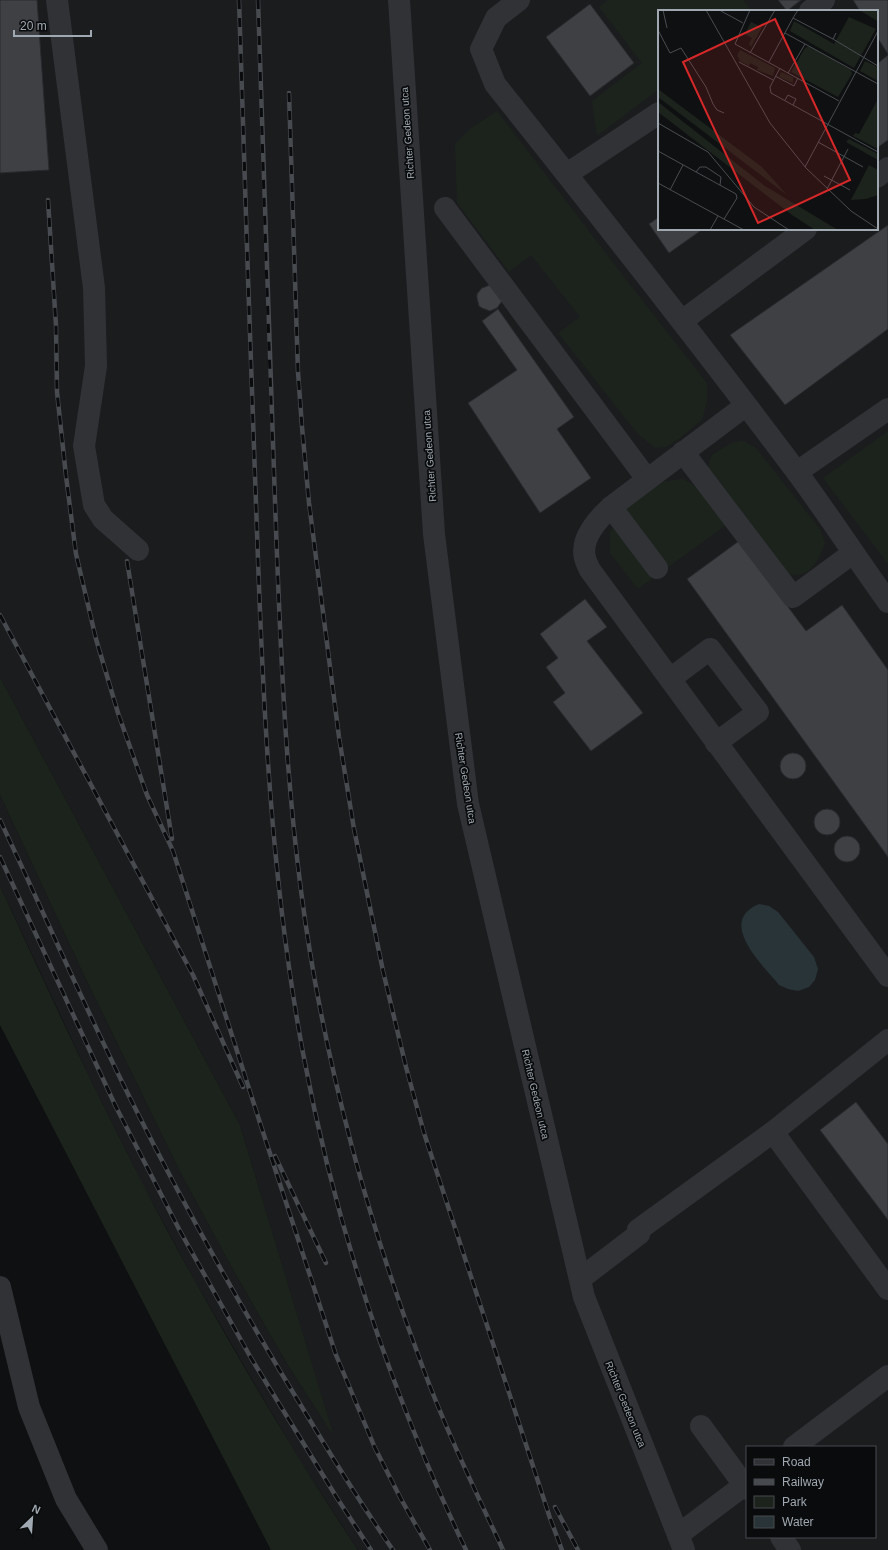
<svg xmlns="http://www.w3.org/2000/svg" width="888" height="1550" font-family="Arial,sans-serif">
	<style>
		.built { fill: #1b1c1e; fill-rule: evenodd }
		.green { fill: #1c231c }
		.water { fill: #293439 }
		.building { fill: #3e4044; stroke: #292a2d }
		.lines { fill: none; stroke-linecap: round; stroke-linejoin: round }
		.minor { stroke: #303236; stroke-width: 22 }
		.rail-casing { stroke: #474a4f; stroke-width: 4.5 }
		.rail { stroke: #0a0b0c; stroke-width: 3; stroke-dasharray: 9; stroke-linecap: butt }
		.labels { text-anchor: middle; stroke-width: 3.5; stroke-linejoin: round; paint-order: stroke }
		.street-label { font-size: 10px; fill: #a0a9b2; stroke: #0a0b0c }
		.inset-road { fill: none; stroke: #494d51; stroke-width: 1 }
		.view { fill: #d62828; fill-opacity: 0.15; stroke: #d62828; stroke-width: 2 }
		.inset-edge { fill: none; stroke: #a0a9b2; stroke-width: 2 }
	</style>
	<rect width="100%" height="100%" fill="#0f1011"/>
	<!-- built -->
	<path class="built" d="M0,0H888V1550H358L299,1459L253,1381L196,1283L143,1185L94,1087L0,886V795L82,971L179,1170L232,1268L287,1364L333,1435L240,1125L0,677ZM659,11H877V229H659ZM747,1447H875V1537H747Z"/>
	<!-- green -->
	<g class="green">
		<polygon points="608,0 743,0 752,11 659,11 659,89 597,136 592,101 642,63 599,7"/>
		<polygon points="497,111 625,278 707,383 707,402 702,420 680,438 666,447 655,448 637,433 558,333 580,317 531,255 509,272 457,203 455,144 471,128"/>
		<polygon points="888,431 888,564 823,478"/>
		<path d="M742,440L756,448L820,529L825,543C821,555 812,575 797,575C792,575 786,574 781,573L707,470L712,455L731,443Z"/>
		<polygon points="683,479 701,489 726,525 638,589 610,553 610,533 618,515 647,492 665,481"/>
		<polygon points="0,677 240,1125 334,1437 287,1364 232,1268 179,1170 82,971 0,795"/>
		<path d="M0,886C46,986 92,1086 143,1184C167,1232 194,1279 221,1327C265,1403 309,1477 358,1550H271L0,1025Z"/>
	</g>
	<!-- water -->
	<path class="water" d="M759,904L769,906L778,912L814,957L818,969L815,980L809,987L798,991L788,989L779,985C763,965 716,922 759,904Z"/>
	<!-- building -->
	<g class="building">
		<polygon points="0,0 37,0 49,170 0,173"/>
		<polygon points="778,0 801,0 787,11"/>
		<polygon points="853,0 888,0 888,54 877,37 877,11 860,11"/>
		<polygon points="590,4 634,63 590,96 546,37"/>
		<polygon points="888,55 888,140 877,148 877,64"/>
		<polygon points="659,217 659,229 703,229 669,253 649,224"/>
		<polygon points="888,225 888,329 785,405 730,335"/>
		<polygon points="490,285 502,301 497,308 490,311 482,308 479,306 477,298 477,294 482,288"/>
		<polygon points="498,309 574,417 557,429 591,478 540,513 468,403 517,370 482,321"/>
		<polygon points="739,541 806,631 842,605 888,670 888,857 687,579"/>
		<polygon points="585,599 607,627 587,641 643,713 591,751 553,702 565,693 546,667 558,658 540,634"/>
		<circle cx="793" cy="766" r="13"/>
		<circle cx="827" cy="822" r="13"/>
		<circle cx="847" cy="849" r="13"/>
		<polygon points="856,1102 888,1144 888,1220 820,1130"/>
	</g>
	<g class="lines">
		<!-- minor -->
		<g class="minor">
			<polyline points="57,0 94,288 96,366 84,446 94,505 103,519 138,550"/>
			<polyline points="399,0 434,534 468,804 584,1297 684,1550"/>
			<path d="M519,0L496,18L481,49L495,84C597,212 698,340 796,471C828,514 857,559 888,602"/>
			<polyline points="810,11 824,0"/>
			<polyline points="567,174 659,113"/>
			<polyline points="877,177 888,168"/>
			<polyline points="445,208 647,479"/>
			<polyline points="682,321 806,229"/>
			<path d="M745,406L611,507C598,519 580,538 585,558C586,562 588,566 590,570L888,976"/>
			<polyline points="683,452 793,597 853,553"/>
			<polyline points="797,472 888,409"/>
			<polyline points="611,507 657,568"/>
			<polyline points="670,679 710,649 758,712 716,743"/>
			<polyline points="773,1132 888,1289"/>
			<polyline points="580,1279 639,1234 638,1230 773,1132 888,1040"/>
			<polyline points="0,1287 29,1407 66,1499 97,1550"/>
			<polyline points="701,1426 747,1489"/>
			<polyline points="794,1447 888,1376"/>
			<polyline points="678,1535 747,1483"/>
			<polyline points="781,1537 790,1550"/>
		</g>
		<defs>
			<g id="rail">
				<path d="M239,0C245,177 250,355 257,532C263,707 271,881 303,1053C335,1224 391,1393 466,1550"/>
				<path d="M258,0C263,167 268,334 275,501C281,671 287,841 320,1008C344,1131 379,1251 423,1368C446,1430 475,1490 503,1550"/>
				<polyline points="289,93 298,372 302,427 309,503 339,737 354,829 383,971 406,1067 424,1133 550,1518 562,1550"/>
				<polyline points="48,200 56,326 57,392 66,476 76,554 96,639 118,713 147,795 173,851 261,1126 336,1355 375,1448 401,1499 430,1550"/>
				<polyline points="127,561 172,839"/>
				<polyline points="0,615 193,975 243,1087"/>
				<path d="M0,820C44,913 85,1008 131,1100C185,1208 244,1313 308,1417C335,1462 363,1507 393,1550"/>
				<polyline points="0,857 116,1107 180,1231 251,1358 337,1498 371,1550"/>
				<polyline points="275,1156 326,1263"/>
				<polyline points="555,1507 578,1550"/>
			</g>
		</defs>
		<!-- rail casing -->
		<use href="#rail" class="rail-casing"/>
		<!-- rail -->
		<use href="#rail" class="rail"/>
	</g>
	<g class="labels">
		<!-- street labels -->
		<g class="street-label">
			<text transform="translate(407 133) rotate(-94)" y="4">Richter Gedeon utca</text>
			<text transform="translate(429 456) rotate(-94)" y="4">Richter Gedeon utca</text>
			<text transform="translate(466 778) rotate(81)" y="4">Richter Gedeon utca</text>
			<text transform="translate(536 1094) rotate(77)" y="4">Richter Gedeon utca</text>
			<text transform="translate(626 1404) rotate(68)" y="4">Richter Gedeon utca</text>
		</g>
	</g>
	<!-- overview -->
	<g transform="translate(658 10)">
		<rect width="220" height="220" fill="#0f1011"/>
		<path d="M201,0L220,1V13L218,10ZM191,7L218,19L196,58L132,21L136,11L176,34ZM93,12L104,17L93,37L91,34L94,28L87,24ZM151,36L193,60L194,64L180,87L133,62L147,38ZM82,40L117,58L115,66L99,60L100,57L92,53L91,56L82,51L79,45ZM207,51L220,57V71L202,61ZM123,62L135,67V73L121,67ZM0,79L104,157L129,185L0,87ZM220,89V139L195,126L197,123L201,124ZM0,92L107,176L180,220H157L134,205L0,102ZM191,129L220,144V150L188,132ZM211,155L220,160V185L208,189L193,190Z" fill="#1c231c"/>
		<path class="inset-road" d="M5,0L9,18M48,0L112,113L148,158L193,201L220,219M92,0L77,34L181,91M140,0L135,8L175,29M63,1L85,13M0,20L12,43L23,38L48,77L55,94L59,100L66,103M127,23L220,74M178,23L175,29L220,56M92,43L117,0M81,52L115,70M111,52L135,8M122,58L112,77L113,83L220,142M130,63L147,34M117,66L136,76L140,68M127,90L130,85L138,89L135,95M0,113L50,142L96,197L131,220M160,132L205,157M0,141L78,184L79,188L66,209M147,157L220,21M38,162L42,157H48L63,167L62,175M166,166L192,180M0,173L86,220M169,179L190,139M12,180L25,155M52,220L60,206"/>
		<path class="view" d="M117,9L192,170L100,213L25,52Z"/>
		<rect width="220" height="220" class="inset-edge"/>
	</g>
	<!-- legend -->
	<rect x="746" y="1446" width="130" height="92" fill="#0a0b0c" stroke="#464a4e"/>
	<rect x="754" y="1459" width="20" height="6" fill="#303236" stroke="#464a4e"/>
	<text x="782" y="1466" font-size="12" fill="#a0a9b2">Road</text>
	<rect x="754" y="1479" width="20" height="6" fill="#474a4f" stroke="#464a4e"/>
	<text x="782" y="1486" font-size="12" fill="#a0a9b2">Railway</text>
	<rect x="754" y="1496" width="20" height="12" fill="#1c231c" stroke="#464a4e"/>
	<text x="782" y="1506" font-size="12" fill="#a0a9b2">Park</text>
	<rect x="754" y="1516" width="20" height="12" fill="#293439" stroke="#464a4e"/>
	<text x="782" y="1526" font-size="12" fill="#a0a9b2">Water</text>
	<!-- north arrow -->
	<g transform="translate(32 1518) rotate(25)" stroke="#0a0b0c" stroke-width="3" paint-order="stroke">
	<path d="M0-3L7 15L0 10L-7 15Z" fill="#a0a9b2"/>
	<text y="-6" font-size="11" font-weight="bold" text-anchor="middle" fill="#a0a9b2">N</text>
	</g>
	<!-- scale -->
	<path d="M14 30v6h77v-6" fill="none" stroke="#a0a9b2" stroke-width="2"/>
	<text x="20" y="30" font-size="12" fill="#a0a9b2" stroke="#0a0b0c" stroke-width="3" paint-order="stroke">20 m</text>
</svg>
